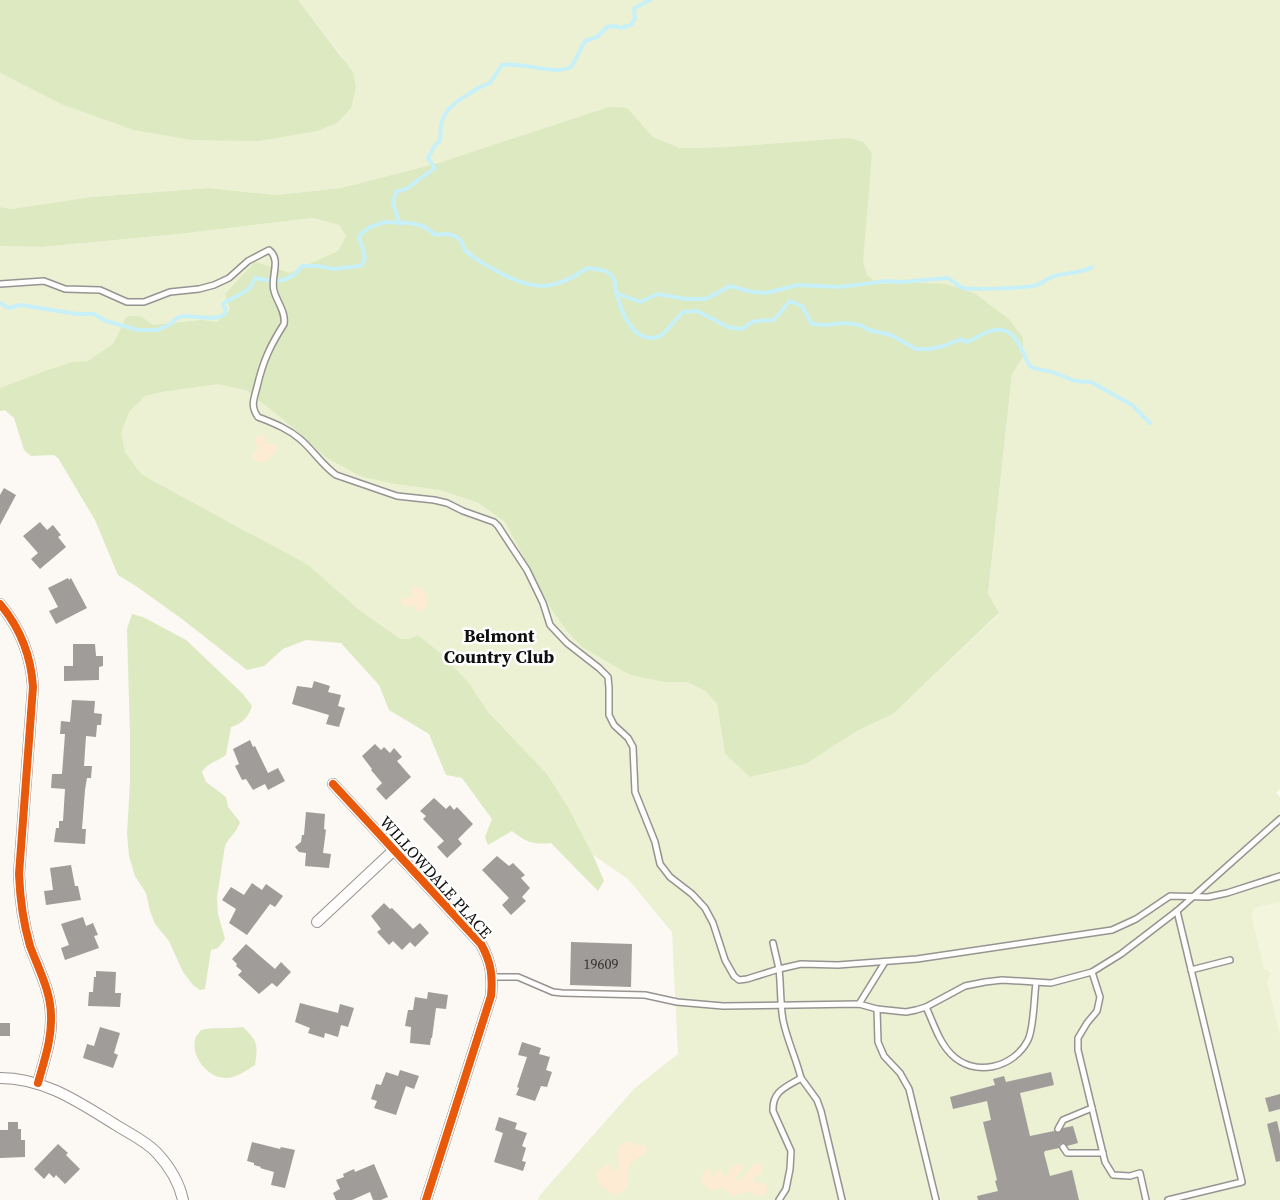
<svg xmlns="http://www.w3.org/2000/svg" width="1280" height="1200" font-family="'Source Serif 4',serif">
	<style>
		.green { fill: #ebf1d2 }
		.forest { fill: #dde9c0 }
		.sand { fill: #fdebd4 }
		.pitch { fill: #f3f5dd }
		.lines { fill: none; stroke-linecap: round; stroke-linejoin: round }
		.stream { stroke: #c8f0f8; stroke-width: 4 }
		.building { fill: #9f9c99 }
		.lane-casing { stroke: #969492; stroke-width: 8 }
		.street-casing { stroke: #969492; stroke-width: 12 }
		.lane { stroke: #fffefd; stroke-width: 5 }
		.street { stroke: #fffefd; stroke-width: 10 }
		.cycleway-casing { stroke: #fff; stroke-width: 11 }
		.cycleway { stroke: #e8590c; stroke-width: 8 }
		.labels { text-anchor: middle; stroke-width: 5; stroke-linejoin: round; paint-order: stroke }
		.number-label { font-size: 14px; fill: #333232 }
		.street-label { font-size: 16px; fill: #0f0f0f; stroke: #fff }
		.neighbourhood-label { font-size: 18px; font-weight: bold; fill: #0f0f0f; stroke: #fff }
	</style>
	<rect width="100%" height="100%" fill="#fcf8f4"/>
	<!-- green -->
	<polygon class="green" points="298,0 1280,0 1280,789 1276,793 1280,797 1280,1200 538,1200 540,1195 635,1088 678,1054 672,932 628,879 593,855 568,807 547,774 488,712 469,683 444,656 418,635 409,639 402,639 246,531 141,474 14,418 5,410 0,411 0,246 42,247 179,234 313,218 339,225 346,236 338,251 395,484 440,490 477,503 505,522 514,536 611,663 630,675 664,682 687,682 705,691 717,704 725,754 750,777 806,764 857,731 893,714 999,614 988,595 1012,374 1023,357 905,282 879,284 866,275 863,262 730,147 680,148 653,137 627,109 442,162 341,188 276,195 209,188 91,197 11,209 0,207 0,73 61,104 344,59"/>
	<!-- forest -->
	<g class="forest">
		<polygon points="0,0 298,0 353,72 356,87 351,108 337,123 317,131 259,141 192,140 134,130 61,104 0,73"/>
		<path d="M609,107L627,108L653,137L680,148L730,147L849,138L863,142L872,153L863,262L867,275L879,284L905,282L945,284L974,293L1009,319L1023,338V357L1012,374L988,594L999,613L893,714L857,731L806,764L750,777L725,754L717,704L705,691L687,682H664L630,675L582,647L566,630L552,610L505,522L478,503L440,490L395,484L360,476L327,458L285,421L246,390L218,384L161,392L145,396L129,412L121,433L125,452L141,474L308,565L357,608L401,639H409L418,635L444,656L469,683L488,712L547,774L568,807L593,855L604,881L598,891L551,843C533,845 526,842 512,831L488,845L485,837L492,819L462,778L446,775L429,734L389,710L379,685L341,643L306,640L283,649L264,666L247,670L182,619L136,586L118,575L95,520L58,458L54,455L31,456L24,450L14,418L5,410L0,411V388L48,370L73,362L88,361L113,344L127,316H140L153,325L202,320L217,322L230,310L225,294L255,262L290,273L338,251L346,236L339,225L313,218L179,234L42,247L0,246V207L11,209L91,197L209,188L276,195L341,188L442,162Z"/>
		<path d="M132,614L143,617L186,640L243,694L252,706C248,718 243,723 231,727L226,755C218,761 207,763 202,772L206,782L226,797L228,807L240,822C237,832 229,837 225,846L217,897L218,914L225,939L218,948L211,950L205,989L200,990L193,985L183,972L169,941L155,924L150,911L146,893L135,876L129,856L127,834L130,782V736L127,629Z"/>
		<path d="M243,1027C258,1042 258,1044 255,1065C247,1070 236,1078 226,1078C208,1078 191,1057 195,1040C195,1037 199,1033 201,1030C214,1027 228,1029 243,1027Z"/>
	</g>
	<!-- sand -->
	<g class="sand">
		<path d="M258,435L264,436L266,444L275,443L277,447C275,457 264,465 254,461L252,456L258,448L255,440Z"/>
		<path d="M413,586L422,589L428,597C428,604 425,610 418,612L416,611L415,606L405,607L401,603L402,598L413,597L410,590Z"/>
		<path d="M631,1141L636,1145H645L647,1149L646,1153C641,1157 634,1159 630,1165C625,1176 634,1185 620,1194C609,1195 597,1185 596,1174L605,1165H609L613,1170H618C621,1158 612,1153 624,1142Z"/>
		<polygon points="754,1163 760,1164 762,1168 761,1173 754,1179 754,1183 764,1183 767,1187 767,1192 763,1196 758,1196 748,1191 734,1196 722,1188 709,1190 702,1180 703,1173 706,1169 710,1170 713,1177 717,1171 722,1170 723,1177 725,1178 731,1167 740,1164 743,1165 743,1169 736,1177 738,1180 742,1180"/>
	</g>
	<!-- pitch -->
	<polygon class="pitch" points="1279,902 1280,903 1280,1036 1267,981 1271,973 1264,969 1251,914 1256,907"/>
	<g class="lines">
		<!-- stream -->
		<g class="stream">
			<path d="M400,224L393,203L396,192L406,189L435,168L428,158L435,145L440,141L441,125L443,118L448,110L459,100L480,87L490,83L502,65C522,61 558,77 572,66L585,41L597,37L607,27L614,26L621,28L631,25L635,18L634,10L635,8L650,0"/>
			<path d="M616,293L640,302L658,294L686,299H706L730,286L752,292L766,293L798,285L840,287L887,281L902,282L947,278C953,280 957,286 963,288C972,290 1029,288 1037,285C1043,283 1048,278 1054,276C1067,272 1081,274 1092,267"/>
			<path d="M0,303L8,308L21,305L77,314H94L106,321L138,330H157L169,325L177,318L183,316L212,318L219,317L225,314L226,310L223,304C235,295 250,294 255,278C274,282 289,284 302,266H318L334,269L359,266L362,265L365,257L359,237L362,233L370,227L385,222L410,223L423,226L436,235C445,233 454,233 461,241C463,244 463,248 466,251C474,259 485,264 495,270C530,290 552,293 587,268C594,269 603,269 609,273C617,279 614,286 617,294C621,311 631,337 650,338C653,338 658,337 661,336L683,312L697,311L728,327L739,329L744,328L750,323L756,321L774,320L790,301L802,306L812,324L826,325L844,323L860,325L869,330L891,335L916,349H929L944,346L961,339L966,342C973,340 978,336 985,333C1013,321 1019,344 1029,365L1033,368L1052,372L1075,381L1091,382L1132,405L1150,423"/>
		</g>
	</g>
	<!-- building -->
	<g class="building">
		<polygon points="4,488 16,495 0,525 0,495"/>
		<polygon points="40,522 47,530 53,525 61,535 58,537 66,547 40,569 31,559 38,553 23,536"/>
		<polygon points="68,578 69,580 71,578 87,608 56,624 49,611 58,607 48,588"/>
		<polygon points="73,644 95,644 96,656 103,656 103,666 99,667 99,680 64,681 64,666 73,666"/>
		<polygon points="314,681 330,686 328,692 341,695 338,706 345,708 339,727 326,724 329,715 292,704 297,686 312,688"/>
		<polygon points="72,700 95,701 94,713 102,714 101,725 97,725 96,737 86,736 84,766 92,766 91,778 87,778 85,790 82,829 86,829 85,844 54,842 56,828 59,828 59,821 63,821 65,789 51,788 52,774 62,774 65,734 60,734 61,721 70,722"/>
		<polygon points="250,740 253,747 255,746 268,773 278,768 285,781 268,790 265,784 253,790 246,779 242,780 235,766 239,764 233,749"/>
		<polygon points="375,744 381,750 384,747 390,753 394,748 402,757 397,761 411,777 386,800 376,789 382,783 371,770 372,769 362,756"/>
		<polygon points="434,798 446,809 450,805 454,810 457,807 473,824 458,839 462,844 447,858 437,847 444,841 423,819 426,816 420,811"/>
		<polygon points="306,812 325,814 324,829 326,830 323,853 331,854 329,868 305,866 306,853 299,852 295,847 301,842 302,835 304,835"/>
		<polygon points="497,856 509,866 513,863 525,875 521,878 530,888 522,897 526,901 511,915 502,905 509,898 482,870"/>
		<polygon points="71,865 75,886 78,886 81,900 46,905 44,891 53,890 50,868"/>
		<polygon points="252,883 262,890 266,884 283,896 275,907 270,904 247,935 229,923 236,909 222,900 231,887 244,895"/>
		<polygon points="384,903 390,909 392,908 413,929 420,923 429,933 415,947 410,942 402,950 393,941 389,945 377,932 381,929 371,916"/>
		<polygon points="83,917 86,926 93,923 98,935 94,936 99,948 65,960 61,948 69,945 61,924"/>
		<polygon points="571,942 632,944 631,987 570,985"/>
		<polygon points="246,944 275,969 281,962 291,972 277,987 272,983 259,994 238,975 242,971 236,966 237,964 232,959"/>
		<polygon points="96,971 116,972 115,993 121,993 120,1007 88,1006 89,992 93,992 94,977 96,977"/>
		<polygon points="428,992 448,995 446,1009 436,1008 432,1038 431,1038 430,1045 410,1043 411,1027 405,1026 408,1010 413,1010 415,997 427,999"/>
		<polygon points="300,1003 338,1013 340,1004 354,1008 348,1027 341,1025 338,1037 325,1033 324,1038 308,1033 310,1028 295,1022"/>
		<rect x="0" y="1023" width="10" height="13"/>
		<polygon points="100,1027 120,1033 114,1053 118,1055 113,1068 83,1058 87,1044 94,1046"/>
		<polygon points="522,1042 541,1048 539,1054 550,1057 546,1070 552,1072 547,1087 541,1086 535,1101 516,1095 519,1088 517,1087 527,1057 518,1055"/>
		<polygon points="400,1070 419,1076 414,1089 406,1086 396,1115 374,1108 377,1101 371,1099 376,1084 381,1085 386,1072 398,1076"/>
		<polygon points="1051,1072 1054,1085 1020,1093 1030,1136 1054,1131 1059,1133 1063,1128 1073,1126 1078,1143 1067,1146 1062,1143 1059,1145 1059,1148 1045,1151 1044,1153 1050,1176 1072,1170 1079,1200 978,1200 977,1196 998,1191 995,1181 997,1180 983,1122 991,1120 987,1101 953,1109 950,1097 995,1085 993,1079 1004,1076 1006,1082"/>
		<polygon points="1280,1094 1280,1109 1269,1112 1265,1098"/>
		<polygon points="499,1117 517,1123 515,1129 527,1133 522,1146 526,1148 522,1161 526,1162 523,1171 494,1162 503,1133 495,1130"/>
		<polygon points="1277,1121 1280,1134 1280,1161 1276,1162 1267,1124"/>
		<polygon points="8,1122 18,1122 18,1129 21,1129 21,1140 25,1140 25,1157 0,1158 0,1130 8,1130"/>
		<polygon points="252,1142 280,1149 281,1147 295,1150 285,1188 271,1185 274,1172 260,1168 261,1167 254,1165 254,1163 247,1161"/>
		<polygon points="58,1144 68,1153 66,1155 80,1169 65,1184 56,1175 54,1178 49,1173 44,1179 34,1169"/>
		<polygon points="374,1164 388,1197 381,1200 373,1200 370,1192 352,1200 336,1200 333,1193 340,1189 336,1180 344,1177 343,1174 354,1169 355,1172"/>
	</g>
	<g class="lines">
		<defs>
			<g id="lane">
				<path d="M0,284L44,281L65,289L100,290L127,302H144L170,292L199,289L214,285L229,278L248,261L269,250C282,260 270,277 274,291C277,302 286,312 284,324C270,346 263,361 257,387C254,399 250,406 258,417C273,423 287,428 300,439C313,450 322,465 336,475L397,496L434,500L447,503L463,511L494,522L498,526L527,570L543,603L550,625L567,643L599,668L608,677L609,688V715L614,725L628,738L633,747L635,792L655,842L660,864L670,877L692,894L705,908L713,923L725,960L734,976L739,980L747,979L779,969C781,986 780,1003 783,1020C787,1040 796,1058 801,1078C786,1087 772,1091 773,1111L791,1151L790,1169L786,1189L779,1200"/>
				<polyline points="773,943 779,969 801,964 838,965 917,959 1112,930 1136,919 1170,896 1208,897 1227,893 1280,876"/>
				<polyline points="1191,970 1230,960"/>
				<polyline points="1092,972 1100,997 1097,1011 1087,1023 1078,1038 1078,1050 1105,1162 1113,1175 1130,1176 1140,1173 1146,1200"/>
				<polyline points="492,977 518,977 553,992 562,993 645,995 677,1002 723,1006 859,1004 877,1009"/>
				<polyline points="859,1004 885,962"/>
				<path d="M926,1007C933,1022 939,1042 951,1054C974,1078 1014,1068 1028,1040C1034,1028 1034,997 1036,983"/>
				<polyline points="801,1078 817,1100 821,1111 842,1200"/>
				<polyline points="1058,1129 1063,1120 1092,1108"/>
				<polyline points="1063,1147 1067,1153 1103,1153"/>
				<polyline points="936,1200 909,1089 900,1073 884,1056 878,1042 877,1009 906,1012 916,1010 926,1007 965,986 985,982 1002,980 1051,983 1092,972 1121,954 1177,911 1280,819"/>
				<polyline points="1168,1200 1242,1182 1177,911"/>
			</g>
			<g id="street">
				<path d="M0,604C21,629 31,655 33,687L19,874C20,899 23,922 30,946C38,968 51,991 51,1016C52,1039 44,1061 38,1083"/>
				<path d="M333,784L481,944C491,962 493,976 491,996L426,1200"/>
				<polyline points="317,922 394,850"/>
				<path d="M0,1078C45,1078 80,1103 116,1125C130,1134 146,1141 157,1153C169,1166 179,1182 183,1200"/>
			</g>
		</defs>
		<!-- lane casing -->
		<use href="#lane" class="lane-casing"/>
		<!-- street casing -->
		<use href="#street" class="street-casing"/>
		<!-- lane -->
		<use href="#lane" class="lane"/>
		<!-- street -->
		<use href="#street" class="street"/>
		<defs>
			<g id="cycleway">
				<path d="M0,604C21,629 31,655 33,687L19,874C20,899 23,922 30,946C38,968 51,991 51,1016C52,1039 44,1061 38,1083"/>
				<path d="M333,784L481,944C491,962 493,976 491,996L426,1200"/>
			</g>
		</defs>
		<!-- cycleway casing -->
		<use href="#cycleway" class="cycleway-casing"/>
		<!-- cycleway -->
		<use href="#cycleway" class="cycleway"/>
	</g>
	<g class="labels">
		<!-- number labels -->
		<g class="number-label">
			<text x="601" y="969">19609</text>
		</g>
		<!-- street labels -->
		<g class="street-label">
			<text transform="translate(436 877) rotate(48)" y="6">WILLOWDALE PLACE</text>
		</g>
		<!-- neighbourhood labels -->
		<g class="neighbourhood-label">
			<text x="499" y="642">Belmont<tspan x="499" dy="21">Country Club</tspan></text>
		</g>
	</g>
</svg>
